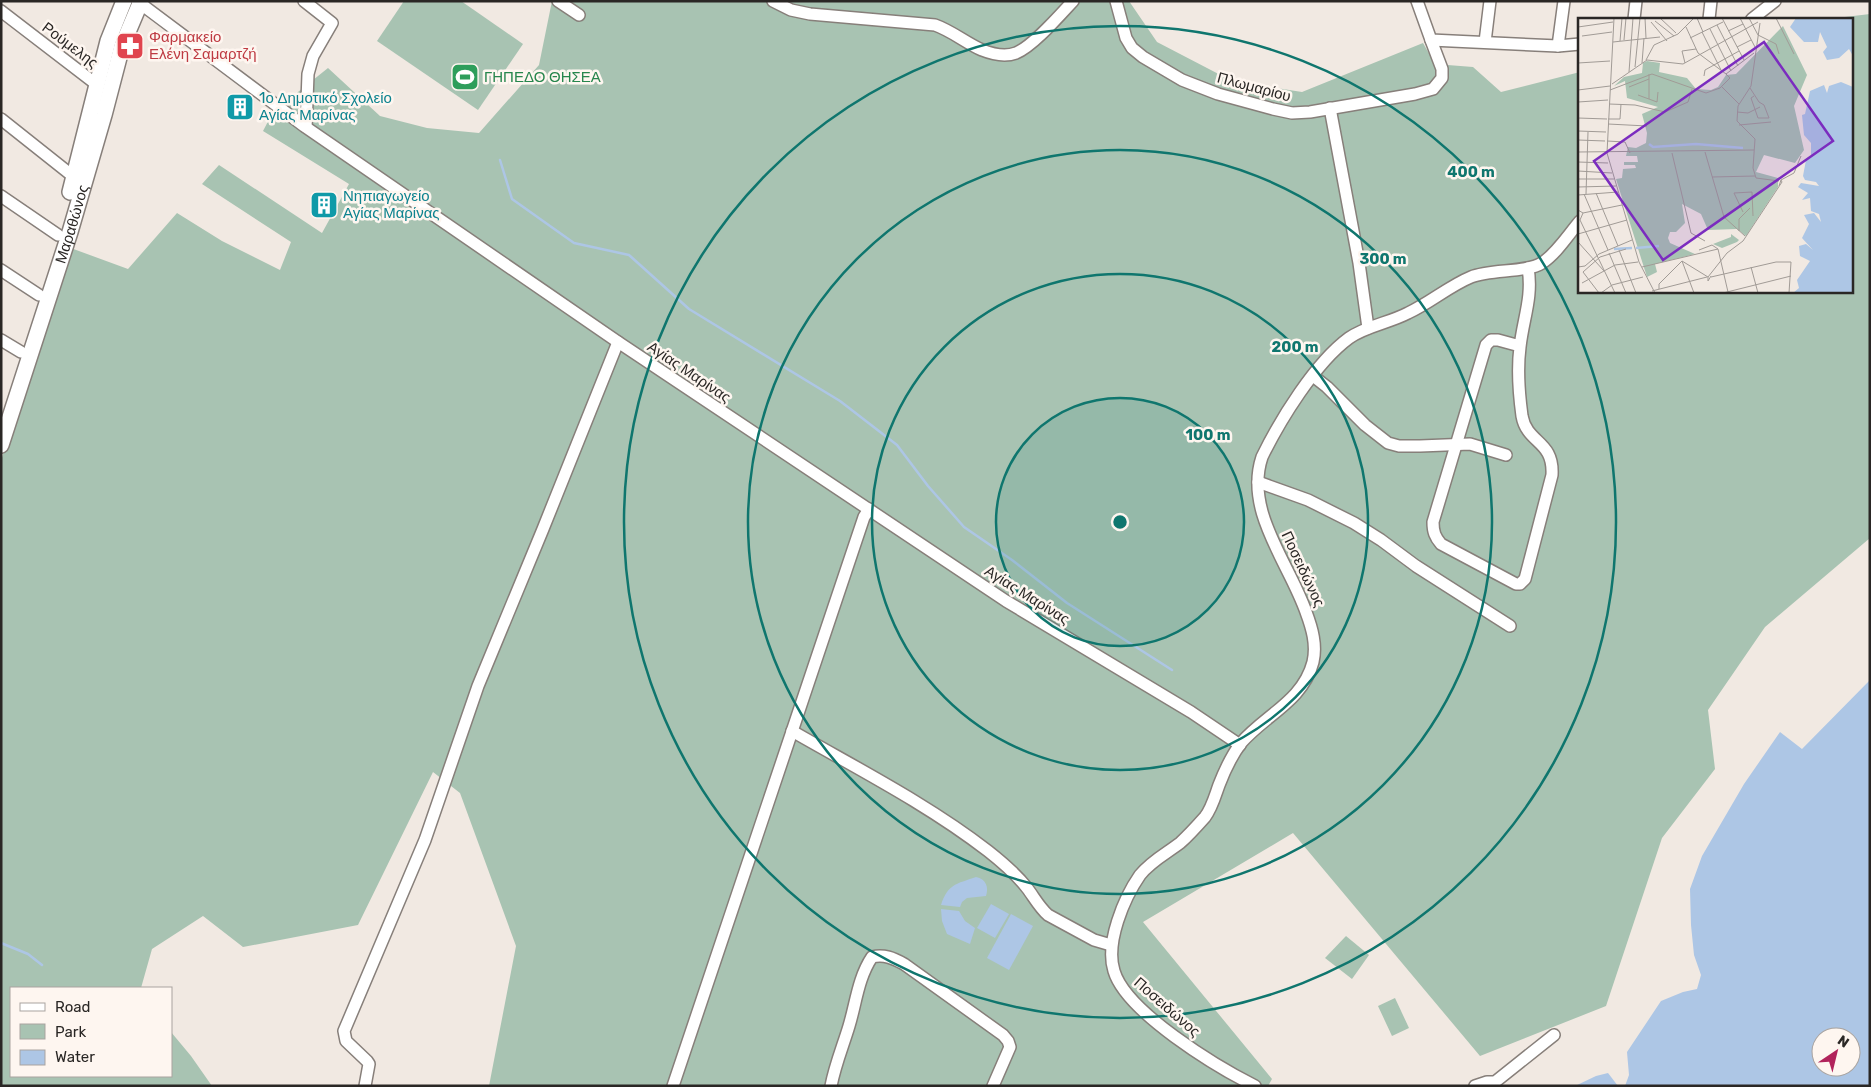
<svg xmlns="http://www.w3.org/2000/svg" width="1871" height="1087" font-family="Rubik,sans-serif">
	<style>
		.green { fill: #a8c3b2 }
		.water { fill: #adc6e5; fill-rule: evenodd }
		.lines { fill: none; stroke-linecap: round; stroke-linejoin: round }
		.stream { stroke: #adc6e5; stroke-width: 2.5 }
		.minor-casing { stroke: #877f7a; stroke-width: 14 }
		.major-casing { stroke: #877f7a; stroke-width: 18 }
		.minor { stroke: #fff; stroke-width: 11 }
		.major { stroke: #fff; stroke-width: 15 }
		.ring { fill: none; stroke: #0f766e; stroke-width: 2.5 }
		.labels { text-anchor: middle; stroke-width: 5; stroke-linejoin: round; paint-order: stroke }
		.health-label { font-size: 15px; fill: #be3a42; stroke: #fef6f0; text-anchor: start }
		.street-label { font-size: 15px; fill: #2a2725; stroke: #fef6f0 }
		.leisure-label { font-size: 15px; fill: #27864d; stroke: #fef6f0; text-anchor: start }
		.culture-label { font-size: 15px; fill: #0d838f; stroke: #fef6f0; text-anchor: start }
		.inset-river { fill: none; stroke: #adc6e5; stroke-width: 2.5 }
		.inset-road { fill: none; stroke: #a19b96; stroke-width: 1 }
		.view { fill: #7b2cbf; fill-opacity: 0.15; stroke: #7b2cbf; stroke-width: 2.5 }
		.inset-edge { fill: none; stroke: #2a2725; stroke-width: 2.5 }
		.centre { fill: #0f766e; stroke: #fef6f0; stroke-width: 2.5 }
		.ring-label { font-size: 15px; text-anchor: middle; font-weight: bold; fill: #0f766e; stroke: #fef6f0; stroke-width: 5; stroke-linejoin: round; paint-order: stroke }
	</style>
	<rect width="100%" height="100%" fill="#f1e9e2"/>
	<!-- green -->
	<g class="green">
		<polygon points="404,1 461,1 523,44 478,110 377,41"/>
		<polygon points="552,1 1129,1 1157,42 1232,81 1302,92 1423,43 1435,64 1473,67 1501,92 1580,72 1580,291 1852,291 1852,19 1828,19 1870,14 1870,538 1765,627 1708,710 1715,769 1662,838 1606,1006 1480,1056 1293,833 1143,922 1272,1079 1268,1086 489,1086 516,946 460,793 433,772 358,925 243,947 203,916 152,949 141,988 11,988 11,1076 171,1076 171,1032 191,1056 212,1086 1,1086 1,461 68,247 128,269 177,213 222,241 280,270 291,242 202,184 219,165 322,233 349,184 263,131 273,112 328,68 380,116 427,128 479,133 539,65"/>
		<polygon points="1346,936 1369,955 1352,979 1325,958"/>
		<polygon points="1395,998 1409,1028 1392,1036 1378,1006"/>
	</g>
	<!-- water -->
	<g class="water">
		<path d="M1870,680V1086H1625L1629,1075L1627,1052L1661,1001L1683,992L1697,989L1701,975L1694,955L1691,925L1690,889L1702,856L1744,784L1780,732L1802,749ZM1821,1037H1851V1067H1821Z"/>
		<path d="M976,877C986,879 989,887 986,896L967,898L962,902L960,907L941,905C948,884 956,884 976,877Z"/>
		<polygon points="991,904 1009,914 995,938 977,928"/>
		<polygon points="941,909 959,911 965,921 975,928 970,944 947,934 942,921"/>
		<polygon points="1011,914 1033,926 1009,970 987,958"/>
		<polygon points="1608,1073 1618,1086 1575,1086 1596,1076"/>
	</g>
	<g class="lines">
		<!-- stream -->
		<g class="stream">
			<polyline points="500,160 512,199 574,243 629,255 689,309 840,401 897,445 928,486 964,527 1012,560 1067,603 1172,670"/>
			<polyline points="1,943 28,954 42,965"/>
		</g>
		<defs>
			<g id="minor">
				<polyline points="137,1 304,126 618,342 1006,601 1191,712 1240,745"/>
				<polyline points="304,1 332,23 313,56 308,74 306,127"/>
				<polyline points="558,1 579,15"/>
				<path d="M773,1L791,10L810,14L935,25C952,31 966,43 982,50C992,54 1005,57 1016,53C1033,46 1059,16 1073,1"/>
				<polyline points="1116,1 1126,38 1132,48 1143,57 1182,80 1218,94 1273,109 1292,113 1310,112 1415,94 1433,89 1442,78 1442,69 1431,40"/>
				<polyline points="1417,1 1431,40 1558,46 1580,44"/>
				<polyline points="1,11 96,84"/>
				<polyline points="1634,19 1636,1"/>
				<polyline points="1709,19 1711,1"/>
				<polyline points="1752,19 1775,1"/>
				<polyline points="1485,42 1490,1"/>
				<polyline points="1558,46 1564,1"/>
				<polyline points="1330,108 1359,263 1368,328"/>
				<polyline points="1,119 74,177"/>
				<polyline points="1,196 58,235"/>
				<polyline points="1,270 39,295"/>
				<polyline points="1,340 21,352"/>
				<path d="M1520,346L1498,340H1491L1486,345L1433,522C1433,532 1435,537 1441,544L1516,584H1520L1525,579L1552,475C1554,440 1527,444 1522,416C1519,394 1517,370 1520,347C1523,319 1533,297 1528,268"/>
				<polyline points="1313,376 1327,387 1365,425 1388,443 1399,446 1420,446 1470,444 1506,455"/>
				<polyline points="1258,482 1308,500 1354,523 1381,540 1416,566 1510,626"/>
				<path d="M792,731C858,769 927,804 988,851C1002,862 1016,874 1027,888C1034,897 1039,907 1048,915L1094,940L1111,945"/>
				<polyline points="365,1086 369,1064 367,1061 346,1041 344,1031 425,840 478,686 543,529 618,342"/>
				<polyline points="673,1086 864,517 869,509"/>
				<path d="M831,1086C835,1065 843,1046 849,1026C856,1003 858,978 872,957C884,954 893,958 904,964L1003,1035L1008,1041L1010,1047L993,1086"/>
				<path d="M1255,1086C1217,1067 1126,1012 1114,971C1105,943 1124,898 1140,875C1151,861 1167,853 1180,843C1189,835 1197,826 1205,817C1212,808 1215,796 1219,785C1224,772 1232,755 1241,743C1265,715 1303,701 1313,662C1317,645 1312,628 1306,612C1289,563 1244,511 1262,457C1280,420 1315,363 1349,338C1366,326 1389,323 1408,313C1430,303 1449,286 1471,277C1491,269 1526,273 1542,263C1557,253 1568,235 1580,221"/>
				<polyline points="1475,1086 1487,1082 1495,1082 1554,1035"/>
			</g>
			<g id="major">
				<polyline points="70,192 108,41 124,1"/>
				<path id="s1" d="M1,445L70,232L104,115L122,46L141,1"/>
			</g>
		</defs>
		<!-- minor casing -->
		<use href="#minor" class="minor-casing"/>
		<!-- major casing -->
		<use href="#major" class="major-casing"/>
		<!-- minor -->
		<use href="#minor" class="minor"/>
		<!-- major -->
		<use href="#major" class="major"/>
	</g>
	<!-- distance rings -->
	<circle cx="1120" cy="522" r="124" fill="#0f766e" fill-opacity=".12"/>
	<g class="ring">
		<circle cx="1120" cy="522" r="124"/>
		<circle cx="1120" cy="522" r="248"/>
		<circle cx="1120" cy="522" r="372"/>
		<circle cx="1120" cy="522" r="496"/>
	</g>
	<!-- icons -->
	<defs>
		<symbol id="pharmacy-square" viewBox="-11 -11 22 22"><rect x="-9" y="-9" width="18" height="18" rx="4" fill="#e0444e" stroke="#fef6f0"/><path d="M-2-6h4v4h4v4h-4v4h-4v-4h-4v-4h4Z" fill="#fff"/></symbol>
		<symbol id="stadium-square" viewBox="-11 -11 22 22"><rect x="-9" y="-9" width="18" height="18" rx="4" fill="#2e9e5b" stroke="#fef6f0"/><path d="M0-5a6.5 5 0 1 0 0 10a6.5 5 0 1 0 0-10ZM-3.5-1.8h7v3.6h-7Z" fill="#fff"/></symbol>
		<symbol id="building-square" viewBox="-11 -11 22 22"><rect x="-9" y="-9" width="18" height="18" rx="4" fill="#0f9aa8" stroke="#fef6f0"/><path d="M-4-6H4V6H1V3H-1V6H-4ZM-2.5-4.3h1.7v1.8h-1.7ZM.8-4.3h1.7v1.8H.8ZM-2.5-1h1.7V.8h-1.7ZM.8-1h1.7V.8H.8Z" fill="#fff"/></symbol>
	</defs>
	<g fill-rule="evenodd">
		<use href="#pharmacy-square" x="114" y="30" width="32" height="32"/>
		<use href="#stadium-square" x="449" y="61" width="32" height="32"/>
		<use href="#building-square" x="224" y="91" width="32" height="32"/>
		<use href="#building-square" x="308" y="189" width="32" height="32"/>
	</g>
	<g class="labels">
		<!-- health labels -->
		<g class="health-label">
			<text x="149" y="42">Φαρμακείο<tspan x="149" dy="17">Ελένη Σαμαρτζή</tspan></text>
		</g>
		<!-- street labels -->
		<g class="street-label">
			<text transform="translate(70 45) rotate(37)" y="5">Ρούμελης</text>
			<text transform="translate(1254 87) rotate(15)" y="5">Πλωμαρίου</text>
			<text dy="5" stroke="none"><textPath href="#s1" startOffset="232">Μαραθώνος</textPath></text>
			<text transform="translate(689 372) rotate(34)" y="5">Αγίας Μαρίνας</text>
			<text transform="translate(1303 569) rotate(65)" y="5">Ποσειδώνος</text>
			<text transform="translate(1027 595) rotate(32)" y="5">Αγίας Μαρίνας</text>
			<text transform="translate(1167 1007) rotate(41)" y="5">Ποσειδώνος</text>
		</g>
		<!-- leisure labels -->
		<g class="leisure-label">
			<text x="484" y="82">ΓΗΠΕΔΟ ΘΗΣΕΑ</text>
		</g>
		<!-- culture labels -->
		<g class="culture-label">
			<text x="259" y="103">1ο Δημοτικό Σχολείο<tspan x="259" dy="17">Αγίας Μαρίνας</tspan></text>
			<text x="343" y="201">Νηπιαγωγείο<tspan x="343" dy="17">Αγίας Μαρίνας</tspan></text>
		</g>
	</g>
	<!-- overview -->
	<g transform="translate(1578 18)">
		<rect width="275" height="275" fill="#f1e9e2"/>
		<path d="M205,8L229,57L216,88L226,132L217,145L186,137L178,154L200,160V169L168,218L159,211L130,212L123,196L104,186L107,205L98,214H92L90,220L92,225L117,236L77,246L79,254L69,259L38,161L44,160L45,151L58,150L57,147H46V144H60L59,138H48L50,129L58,130L68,125L69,115L64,96L80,89L49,80L47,63L36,68L46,59L64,55L65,45L69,43L82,45L81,54L109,60L118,71L133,72L140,69L148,57L158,56ZM153,216L161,222L159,224L144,230L135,226L153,219Z" fill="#a8c3b2"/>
		<path d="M218,0H275V38L271,31L261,40L249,42L245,34L249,29L242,14L240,24H226L212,9ZM263,64L275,69V275H215L221,270L219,262L232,243L222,238L221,228L228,226L235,232L224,220L231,206L226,197L236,195L243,204L241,196L233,193L232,180L224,182L230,175L220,169L223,165L241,168L238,164L227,162L225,158L228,142L233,139V125L226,117L224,97L227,96L232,73L246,67L249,75L251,68Z" fill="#adc6e5"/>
		<path class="inset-river" d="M71,126L75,129L118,126L165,130M58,230L81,228M36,231L54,230"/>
		<path class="inset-road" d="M36,0L29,135L61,244L77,275M67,0L68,20M82,0L98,15M119,0L125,14M144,0L166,42M162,0L177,29M171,0L180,17L198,26L201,36M198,0L216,36M77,3L96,18M73,4L89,23M182,5L173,68L160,88L159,103L177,121L175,150L178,160L201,163M139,7L160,48M0,9L35,4M108,9L120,35L148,56L176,35M132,11L153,53M150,13L165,6M124,14L143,52M4,18L34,14M112,20L145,4M46,22L48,0M42,23L44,0M35,24L82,19M159,29L173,22M68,42L76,27L100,16L116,0M0,45L32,43M64,45L66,20M107,45L104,33L118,31M57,49L62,0M51,54L55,0M71,56V81M126,58L127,52L161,33M34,66L69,42L105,46L180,4M143,68L161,86M51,69L71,61M172,70L181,84L186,87L191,100H180L173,80L176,78M0,72L32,68M32,72L74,56L128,75L142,70L152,60L148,56M60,77L79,84L80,74M0,84L30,82M31,86L57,87L87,94L110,84L114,71M159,94L170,95L182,89M0,100L29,101M30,101H42L43,86M30,106L69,108M161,107L193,104M0,113L28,114M0,122L27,123M29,123L47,124L52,135M0,134L176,132M127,134L146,199L167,218M94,135L113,215L127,223M0,144L30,145M0,153L34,155M134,159L177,158M0,161H36M203,162L216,155L223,138M0,169L38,168M18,175L40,228M6,176L30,232M8,176L10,114M0,177L40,174M0,192L5,195L2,202L37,275M165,194L156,175L174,174L175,198M5,195L44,187M161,213V201L172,190M0,216L49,202M0,224L26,253M41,232L58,275M121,232L134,227L140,231L150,274M31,235L48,275M104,243L116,275M0,249L7,248L21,236L54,222M64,249L140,231M173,249L180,275M133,258L130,263V259L149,235L165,223L200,170L204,164L203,162L201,168M133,259L198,244H213L211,275M4,265L37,247L60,244M81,271V266L104,243L130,259M74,273L129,259M21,275L5,254L22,239L48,231M23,275L34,267L65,259M145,275L213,258"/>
		<path class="view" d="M186,24L255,123L85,242L16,143Z"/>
		<rect width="275" height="275" class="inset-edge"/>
	</g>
	<circle cx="1120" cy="522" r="8" class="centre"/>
	<g class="ring-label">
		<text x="1471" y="177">400 m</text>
		<text x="1383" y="264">300 m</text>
		<text x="1295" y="352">200 m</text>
		<text x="1208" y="440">100 m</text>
	</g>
	<!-- border -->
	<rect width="1871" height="1087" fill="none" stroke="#2a2725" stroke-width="5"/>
	<!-- legend -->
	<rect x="10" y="987" width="162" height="90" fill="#fef6f0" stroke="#a9a39f"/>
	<rect x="20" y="1003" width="25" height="8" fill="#ffffff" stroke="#a9a39f"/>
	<text x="55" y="1012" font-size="15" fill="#2a2725">Road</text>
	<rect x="20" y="1024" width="25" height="15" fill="#a8c3b2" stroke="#a9a39f"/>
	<text x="55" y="1037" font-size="15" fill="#2a2725">Park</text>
	<rect x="20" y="1050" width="25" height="15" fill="#adc6e5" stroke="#a9a39f"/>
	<text x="55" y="1062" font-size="15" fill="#2a2725">Water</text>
	<!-- north arrow -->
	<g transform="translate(1836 1052) rotate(35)"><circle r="24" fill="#fef6f0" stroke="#a9a39f"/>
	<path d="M0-4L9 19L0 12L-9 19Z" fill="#b1235b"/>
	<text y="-8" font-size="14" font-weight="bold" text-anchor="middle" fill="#2a2725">N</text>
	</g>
</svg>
